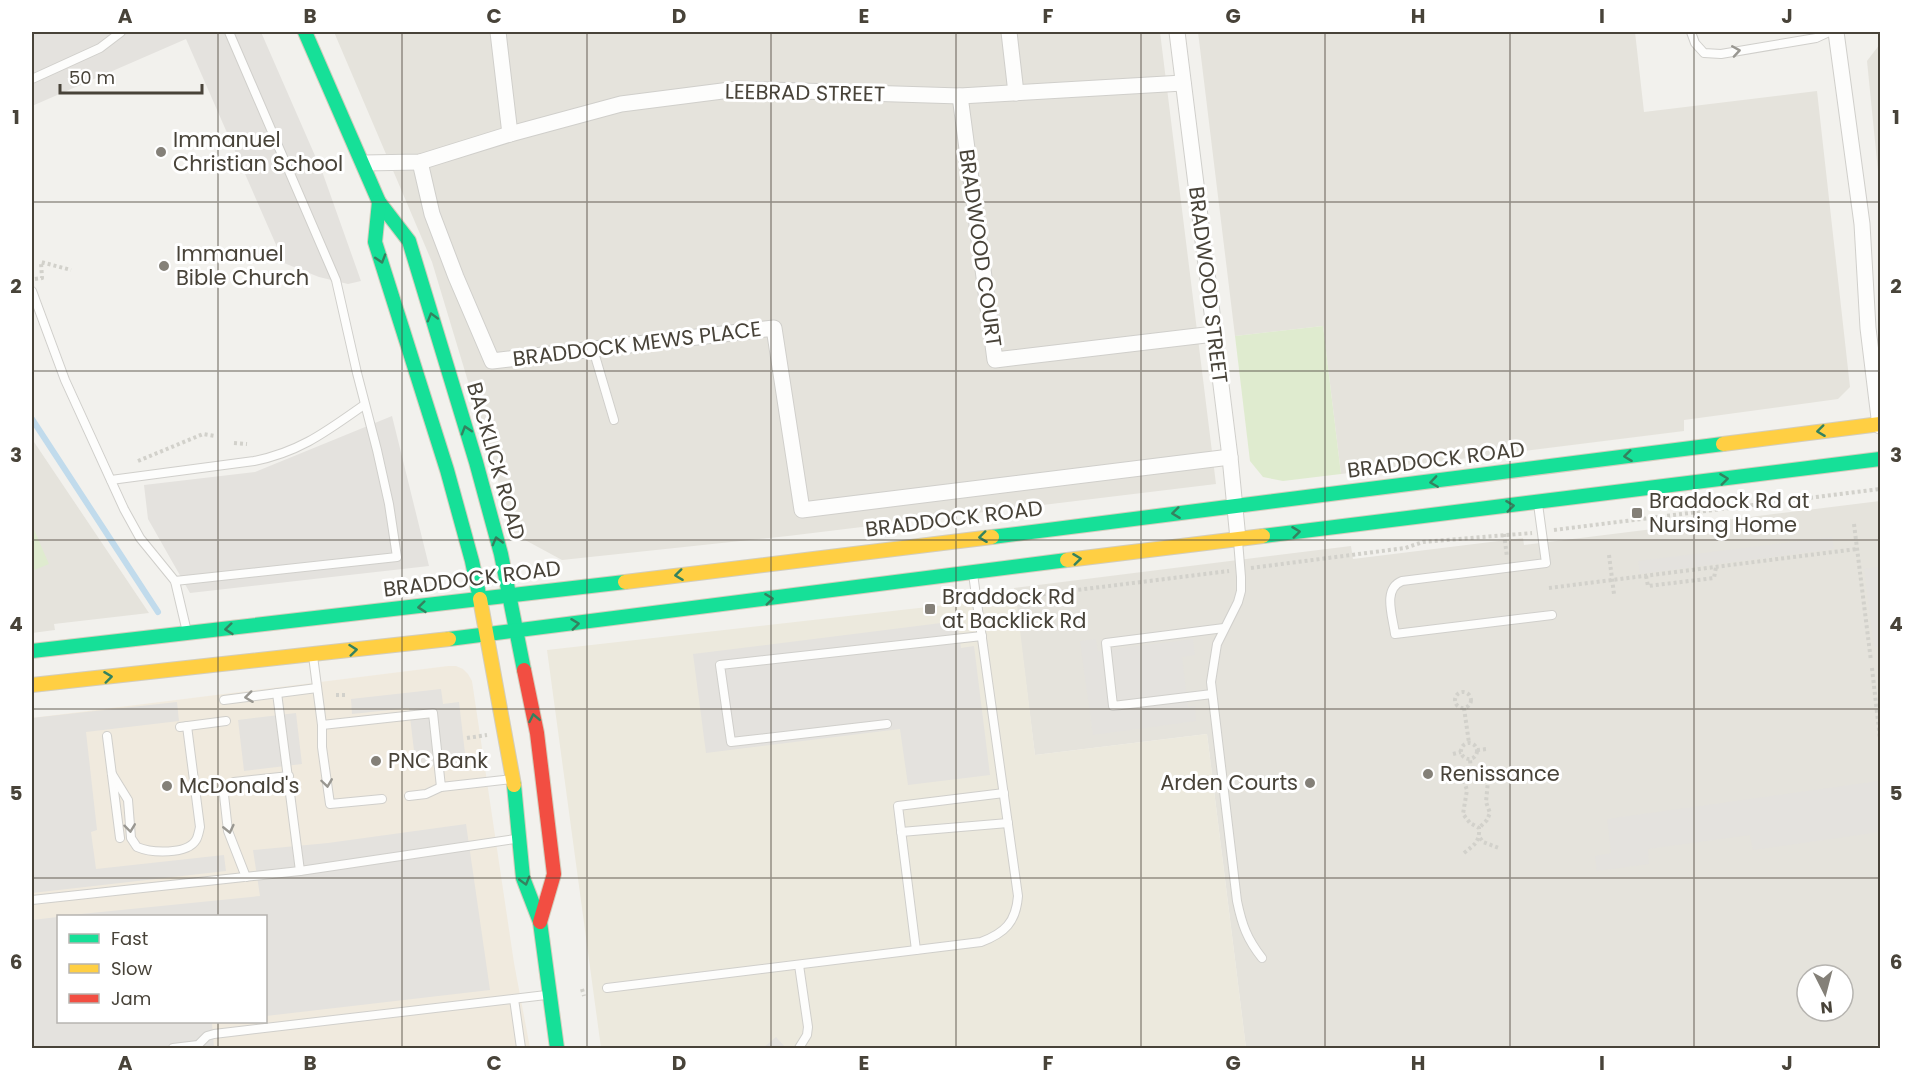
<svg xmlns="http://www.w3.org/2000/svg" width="1912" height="1080" font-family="Poppins,sans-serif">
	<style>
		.residential { fill: #e5e3dc; fill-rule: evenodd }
		.commercial { fill: #f0eade; fill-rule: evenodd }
		.education { fill: #ece9dd }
		.green { fill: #dfebcf }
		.parking { fill: #e4e2de }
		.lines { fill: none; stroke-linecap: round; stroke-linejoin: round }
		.stream { stroke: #c1dbec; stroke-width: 6 }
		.lane-casing { stroke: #d0cfcb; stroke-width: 10 }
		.street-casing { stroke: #d0cfcb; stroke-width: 17 }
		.fast-casing { stroke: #d3cdbc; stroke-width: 16 }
		.slow-casing { stroke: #d3cdbc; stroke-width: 16 }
		.jam-casing { stroke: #d3cdbc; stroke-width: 16 }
		.path { stroke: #d2d1cb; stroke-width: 4; stroke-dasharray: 3 3; stroke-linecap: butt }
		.lane { stroke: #fdfdfc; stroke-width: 8 }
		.street { stroke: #fdfdfc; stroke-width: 15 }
		.fast { stroke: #16e098; stroke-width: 14 }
		.slow { stroke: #ffcf43; stroke-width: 14 }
		.jam { stroke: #f24e42; stroke-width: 14 }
		.oneway { stroke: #999791 }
		.oneway2 { stroke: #34825f }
		.grid { fill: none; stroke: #484339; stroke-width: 1.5; stroke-opacity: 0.55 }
		.poi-dot { fill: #848078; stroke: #fff; stroke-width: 2 }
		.labels { text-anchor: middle; stroke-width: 6; stroke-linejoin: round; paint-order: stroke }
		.street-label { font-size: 21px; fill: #484339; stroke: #fff }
		.poi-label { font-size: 21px; fill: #484339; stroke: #fff; text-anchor: start }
		.neatline { fill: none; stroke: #484339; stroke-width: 2 }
		.grid-label { font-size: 20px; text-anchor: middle; font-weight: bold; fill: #484339 }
	</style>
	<rect width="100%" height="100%" fill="#f2f1ed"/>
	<!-- residential -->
	<g class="residential">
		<polygon points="334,32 1160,32 1216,484 788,536 562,560 514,534 432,262"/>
		<polygon points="1198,32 1635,32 1644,112 1817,91 1850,387 1838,399 1684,420 1684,431 1341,474 1323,326 1235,336"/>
		<polygon points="1880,44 1880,191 1867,61"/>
		<polygon points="32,439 149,613 54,624 55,630 32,633"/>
		<path d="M1880,501V1044L1867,1048H1246L1207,734L1035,755L1014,588L1351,546L1353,559L1523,538L1524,545ZM1807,975H1843V1011H1807Z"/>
	</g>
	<!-- commercial -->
	<path class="commercial" d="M448,666H456L463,669L468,674L472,681L514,963L530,1048H32V718ZM58,916H266V1022H58Z"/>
	<!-- education -->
	<polygon class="education" points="1016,597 1035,755 1207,734 1246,1048 601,1048 547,650"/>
	<!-- green -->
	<g class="green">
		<polygon points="1323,326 1341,474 1283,481 1263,477 1250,461 1235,336"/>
		<polygon points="32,525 49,564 32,571"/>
	</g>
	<!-- parking -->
	<g class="parking">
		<polygon points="32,32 261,32 323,174 361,281 348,284 319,277 284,263 186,39 32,106"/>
		<polygon points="392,416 429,566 190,593 148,519 144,485 255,472"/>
		<polygon points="1832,537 1834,549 1640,574 1638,561"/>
		<polygon points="1879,567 1880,647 1874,647 1864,569"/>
		<polygon points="957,621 961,648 974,646 990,775 908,785 900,729 706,753 693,654"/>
		<polygon points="1096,639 1098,651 1193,639 1195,655 1182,657 1188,707 1195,706 1196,721 1093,735 1080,641"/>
		<polygon points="441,689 443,704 459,702 466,762 416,768 409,708 352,714 351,699"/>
		<polygon points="177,702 179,721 86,732 97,830 91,832 96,869 224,855 226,871 32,893 32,718"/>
		<polygon points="296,713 302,764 244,771 238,720"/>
		<polygon points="1878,781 1880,801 1880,832 1753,850 1750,835 1648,849 1649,864 1597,871 1595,856 1611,853 1607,819"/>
		<polygon points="466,824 490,990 266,1016 266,916 61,916 260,896 253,850 328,843"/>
		<polygon points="58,917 58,1022 220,1022 212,1023 214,1048 32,1048 32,920"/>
		<polygon points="776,1037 786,1048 763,1048"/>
	</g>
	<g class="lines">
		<!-- stream -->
		<polyline class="stream" points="32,419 158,612"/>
		<defs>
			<g id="lane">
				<polyline points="1691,32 1695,43 1704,53 1721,54 1816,38 1829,32"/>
				<polyline points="32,79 100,48 121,32"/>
				<polyline points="32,291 65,380 124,509 140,538 175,581 187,632"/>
				<polyline points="593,349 614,420"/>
				<path d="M111,480L254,461C300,452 327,431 364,405"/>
				<path d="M1538,504L1546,563L1402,581C1382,589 1393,617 1395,634L1552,615"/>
				<path d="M1238,541L1241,577V591L1238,602L1217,644L1211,682L1237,901C1242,925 1247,939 1262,958"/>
				<polyline points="175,581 397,557 389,504 377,450 357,373 336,280 229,32"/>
				<polyline points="313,656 322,725 433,713 441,787 512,779"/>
				<polyline points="277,693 300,871"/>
				<polyline points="1212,694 1113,706 1106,643 1224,628"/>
				<polyline points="224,700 317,688"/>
				<polyline points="887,724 731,742 720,665 982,636"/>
				<polyline points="322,725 322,747 330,804 382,799"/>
				<polyline points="180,727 226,721"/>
				<polyline points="107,736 120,838"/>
				<path d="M112,774L128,800L131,838L137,847C151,853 187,855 196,840C198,837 199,831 200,827L187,726"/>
				<polyline points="409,796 426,794 441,787"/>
				<polyline points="901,832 1008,823"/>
				<polyline points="246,877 228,831 224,795 234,782 289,776"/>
				<polyline points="32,900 300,871 515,839"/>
				<polyline points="916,950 898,806 1004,793"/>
				<polyline points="799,965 808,1027 807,1035 799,1048"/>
				<path d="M607,988L981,942C1005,933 1016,922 1018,896L973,574"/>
				<polyline points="514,999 521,1048"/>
				<polyline points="173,1048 198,1045 207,1036 214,1034 546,995"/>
			</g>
			<g id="street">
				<polyline points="498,32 510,134"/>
				<polyline points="1009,32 1016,93"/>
				<polyline points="1177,32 1230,457 1238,539"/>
				<polyline points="1836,32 1862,224 1868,328 1880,426"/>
				<polyline points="960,96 995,360 1214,334"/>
				<polyline points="420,162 432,214 456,277 492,361 774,328 802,510 1230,457"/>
				<polyline points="363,163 420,162 510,134 621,104 738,89 960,96 1183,83"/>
			</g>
			<g id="fast">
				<polyline points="305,32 379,202 409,241 476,462 501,554 524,670"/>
				<polyline points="379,202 375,242 447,470 472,561 480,599"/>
				<polyline points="1263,536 1880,459"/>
				<polyline points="992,537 1723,444"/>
				<polyline points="449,639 1067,560"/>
				<polyline points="32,651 625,582"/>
				<polyline points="514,785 523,878 540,922 557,1048"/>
			</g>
			<g id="slow">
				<polyline points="1723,444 1880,424"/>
				<polyline points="1067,560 1263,536"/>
				<polyline points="625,582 992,537"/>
				<polyline points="480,599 514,785"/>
				<polyline points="32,685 449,639"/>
			</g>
			<polyline id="jam" points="524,670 537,733 554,874 540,922"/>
		</defs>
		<!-- lane casing -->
		<use href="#lane" class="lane-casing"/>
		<!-- street casing -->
		<use href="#street" class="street-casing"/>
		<!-- fast casing -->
		<use href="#fast" class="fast-casing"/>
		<!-- slow casing -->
		<use href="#slow" class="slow-casing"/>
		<!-- jam casing -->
		<use href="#jam" class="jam-casing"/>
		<!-- path -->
		<g class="path">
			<polyline points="35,279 42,278 41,262 71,270"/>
			<polyline points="234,443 247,444"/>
			<polyline points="138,461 203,434 215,436"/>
			<polyline points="1854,524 1871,661"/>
			<polyline points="1554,530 1880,489"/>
			<polyline points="1504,534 1507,557"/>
			<polyline points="1609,555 1614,594"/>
			<polyline points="1251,568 1405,548 1423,542 1532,533"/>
			<polyline points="1646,576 1648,586 1714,578 1716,567"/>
			<polyline points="1549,588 1857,549"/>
			<polyline points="989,601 1229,571"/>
			<polyline points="1872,668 1880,739"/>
			<circle cx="1463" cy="700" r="8"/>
			<polyline points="336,695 345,695"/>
			<polyline points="1464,708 1469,743"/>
			<polyline points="467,738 487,735"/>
			<circle cx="1469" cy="751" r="8"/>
			<polyline points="1477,750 1487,749"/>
			<polyline points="1453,754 1461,752"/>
			<polyline points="1471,772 1483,776 1488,781 1486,802 1490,813 1487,820 1479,828"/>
			<polyline points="1480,838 1483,842 1499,848"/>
			<path d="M1464,853C1474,845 1480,842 1479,828L1470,823L1463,814L1467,790L1463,779L1471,772L1470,759"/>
			<polyline points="582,989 584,996"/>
		</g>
		<!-- lane -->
		<use href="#lane" class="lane"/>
		<!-- street -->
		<use href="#street" class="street"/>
		<!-- fast -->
		<use href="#fast" class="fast"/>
		<!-- slow -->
		<use href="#slow" class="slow"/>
		<!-- jam -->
		<use href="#jam" class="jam"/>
	</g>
	<!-- one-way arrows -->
	<defs><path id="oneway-chevron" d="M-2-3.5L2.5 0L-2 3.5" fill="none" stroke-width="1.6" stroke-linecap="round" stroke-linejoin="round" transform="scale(1.5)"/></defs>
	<g class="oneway">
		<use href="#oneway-chevron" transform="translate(1736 51) rotate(-9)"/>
		<use href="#oneway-chevron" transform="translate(249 697) rotate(173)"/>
		<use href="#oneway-chevron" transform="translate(327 783) rotate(82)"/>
		<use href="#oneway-chevron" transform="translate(130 828) rotate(83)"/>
		<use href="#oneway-chevron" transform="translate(229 829) rotate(77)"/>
	</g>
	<g class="oneway2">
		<use href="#oneway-chevron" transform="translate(381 259) rotate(73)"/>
		<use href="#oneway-chevron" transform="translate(432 317) rotate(-106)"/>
		<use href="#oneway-chevron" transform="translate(466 430) rotate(-107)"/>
		<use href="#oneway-chevron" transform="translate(1821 431) rotate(173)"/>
		<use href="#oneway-chevron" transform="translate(1628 456) rotate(173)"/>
		<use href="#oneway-chevron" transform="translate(1724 479) rotate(-7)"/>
		<use href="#oneway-chevron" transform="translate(1434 482) rotate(172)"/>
		<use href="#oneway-chevron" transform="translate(1510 506) rotate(-7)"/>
		<use href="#oneway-chevron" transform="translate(1176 513) rotate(173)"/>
		<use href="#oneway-chevron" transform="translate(1296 532) rotate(-7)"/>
		<use href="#oneway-chevron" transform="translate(983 537) rotate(173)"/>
		<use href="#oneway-chevron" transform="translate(497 541) rotate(-105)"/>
		<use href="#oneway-chevron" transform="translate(1077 559) rotate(-7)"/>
		<use href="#oneway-chevron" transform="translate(679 575) rotate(173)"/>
		<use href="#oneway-chevron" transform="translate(769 599) rotate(-7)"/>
		<use href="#oneway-chevron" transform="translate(422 607) rotate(174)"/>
		<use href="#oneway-chevron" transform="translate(575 624) rotate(-7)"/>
		<use href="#oneway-chevron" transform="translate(229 629) rotate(174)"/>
		<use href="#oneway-chevron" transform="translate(353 650) rotate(-6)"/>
		<use href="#oneway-chevron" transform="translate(108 677) rotate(-7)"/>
		<use href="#oneway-chevron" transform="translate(534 718) rotate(-101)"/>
		<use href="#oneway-chevron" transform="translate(525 881) rotate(74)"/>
	</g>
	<!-- grid -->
	<path class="grid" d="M218,32V916M402,32V1048M587,32V1048M771,32V1048M956,32V1048M1141,32V1048M1325,32V1048M1510,32V1048M1694,32V1048M32,202H1880M32,371H1880M32,540H1880M32,709H1880M32,878H1880M218,1022V1048"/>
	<!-- markers -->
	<g class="poi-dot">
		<circle cx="161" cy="152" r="6"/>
		<circle cx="164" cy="266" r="6"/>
		<rect x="1631" y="507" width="12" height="12" rx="3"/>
		<rect x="924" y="603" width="12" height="12" rx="3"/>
		<circle cx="376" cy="761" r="6"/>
		<circle cx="1428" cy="774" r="6"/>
		<circle cx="1310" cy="783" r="6"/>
		<circle cx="167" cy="786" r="6"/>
	</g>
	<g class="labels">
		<!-- street labels -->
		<g class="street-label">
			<text transform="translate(805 93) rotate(1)" y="7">LEEBRAD STREET</text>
			<text transform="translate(980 248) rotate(82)" y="7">BRADWOOD COURT</text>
			<text transform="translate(1208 285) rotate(83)" y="7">BRADWOOD STREET</text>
			<text transform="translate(637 344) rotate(-7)" y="7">BRADDOCK MEWS PLACE</text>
			<text transform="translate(1436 460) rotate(-7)" y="7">BRADDOCK ROAD</text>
			<text transform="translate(496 461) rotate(74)" y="7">BACKLICK ROAD</text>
			<text transform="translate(954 519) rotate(-7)" y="7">BRADDOCK ROAD</text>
			<text transform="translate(472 579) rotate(-7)" y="7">BRADDOCK ROAD</text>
		</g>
		<!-- poi labels -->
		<g class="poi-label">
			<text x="173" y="147">Immanuel<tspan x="173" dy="24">Christian School</tspan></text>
			<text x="176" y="261">Immanuel<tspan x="176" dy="24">Bible Church</tspan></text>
			<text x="1649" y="508">Braddock Rd at<tspan x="1649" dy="24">Nursing Home</tspan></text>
			<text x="942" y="604">Braddock Rd<tspan x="942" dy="24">at Backlick Rd</tspan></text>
			<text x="388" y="768">PNC Bank</text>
			<text x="1440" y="781">Renissance</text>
			<text x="1298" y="790" text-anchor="end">Arden Courts</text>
			<text x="179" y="793">McDonald's</text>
		</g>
	</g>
	<!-- border -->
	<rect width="1912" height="1080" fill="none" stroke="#ffffff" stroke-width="66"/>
	<!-- legend -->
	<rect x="57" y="915" width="210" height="108" fill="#ffffff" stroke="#b6b4b0" stroke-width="1.5"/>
	<rect x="69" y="934" width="30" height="9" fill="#16e098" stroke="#b6b4b0" stroke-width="1.5"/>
	<text x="111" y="945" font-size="18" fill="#484339">Fast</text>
	<rect x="69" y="964" width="30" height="9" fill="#ffcf43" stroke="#b6b4b0" stroke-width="1.5"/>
	<text x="111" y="975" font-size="18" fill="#484339">Slow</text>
	<rect x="69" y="994" width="30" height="9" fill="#f24e42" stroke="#b6b4b0" stroke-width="1.5"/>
	<text x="111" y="1005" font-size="18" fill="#484339">Jam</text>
	<!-- north arrow -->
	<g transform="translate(1825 993) rotate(174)"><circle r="28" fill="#ffffff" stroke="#b6b4b0" stroke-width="1.5"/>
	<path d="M0-4.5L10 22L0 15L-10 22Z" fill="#848078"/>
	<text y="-9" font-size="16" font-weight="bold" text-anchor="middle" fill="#484339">N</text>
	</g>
	<!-- scale -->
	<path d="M60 84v9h142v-9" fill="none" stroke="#484339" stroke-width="3"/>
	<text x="69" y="84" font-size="18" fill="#484339" stroke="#ffffff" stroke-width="4.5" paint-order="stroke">50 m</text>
	<rect x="33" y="33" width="1846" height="1014" class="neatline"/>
	<g class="grid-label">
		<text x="125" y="23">A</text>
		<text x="310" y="23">B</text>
		<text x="494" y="23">C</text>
		<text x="679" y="23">D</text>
		<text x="864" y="23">E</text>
		<text x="1048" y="23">F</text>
		<text x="1233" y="23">G</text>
		<text x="1418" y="23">H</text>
		<text x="1602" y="23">I</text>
		<text x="1787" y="23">J</text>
		<text x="16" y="124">1</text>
		<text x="1896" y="124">1</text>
		<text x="16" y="293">2</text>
		<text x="1896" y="293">2</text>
		<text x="16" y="462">3</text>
		<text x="1896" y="462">3</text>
		<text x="16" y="631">4</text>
		<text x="1896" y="631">4</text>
		<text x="16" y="800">5</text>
		<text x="1896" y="800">5</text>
		<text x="16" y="969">6</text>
		<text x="1896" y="969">6</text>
		<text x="125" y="1070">A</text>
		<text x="310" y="1070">B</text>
		<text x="494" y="1070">C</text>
		<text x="679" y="1070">D</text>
		<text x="864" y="1070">E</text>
		<text x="1048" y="1070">F</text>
		<text x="1233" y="1070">G</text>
		<text x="1418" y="1070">H</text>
		<text x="1602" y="1070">I</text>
		<text x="1787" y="1070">J</text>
	</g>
</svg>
